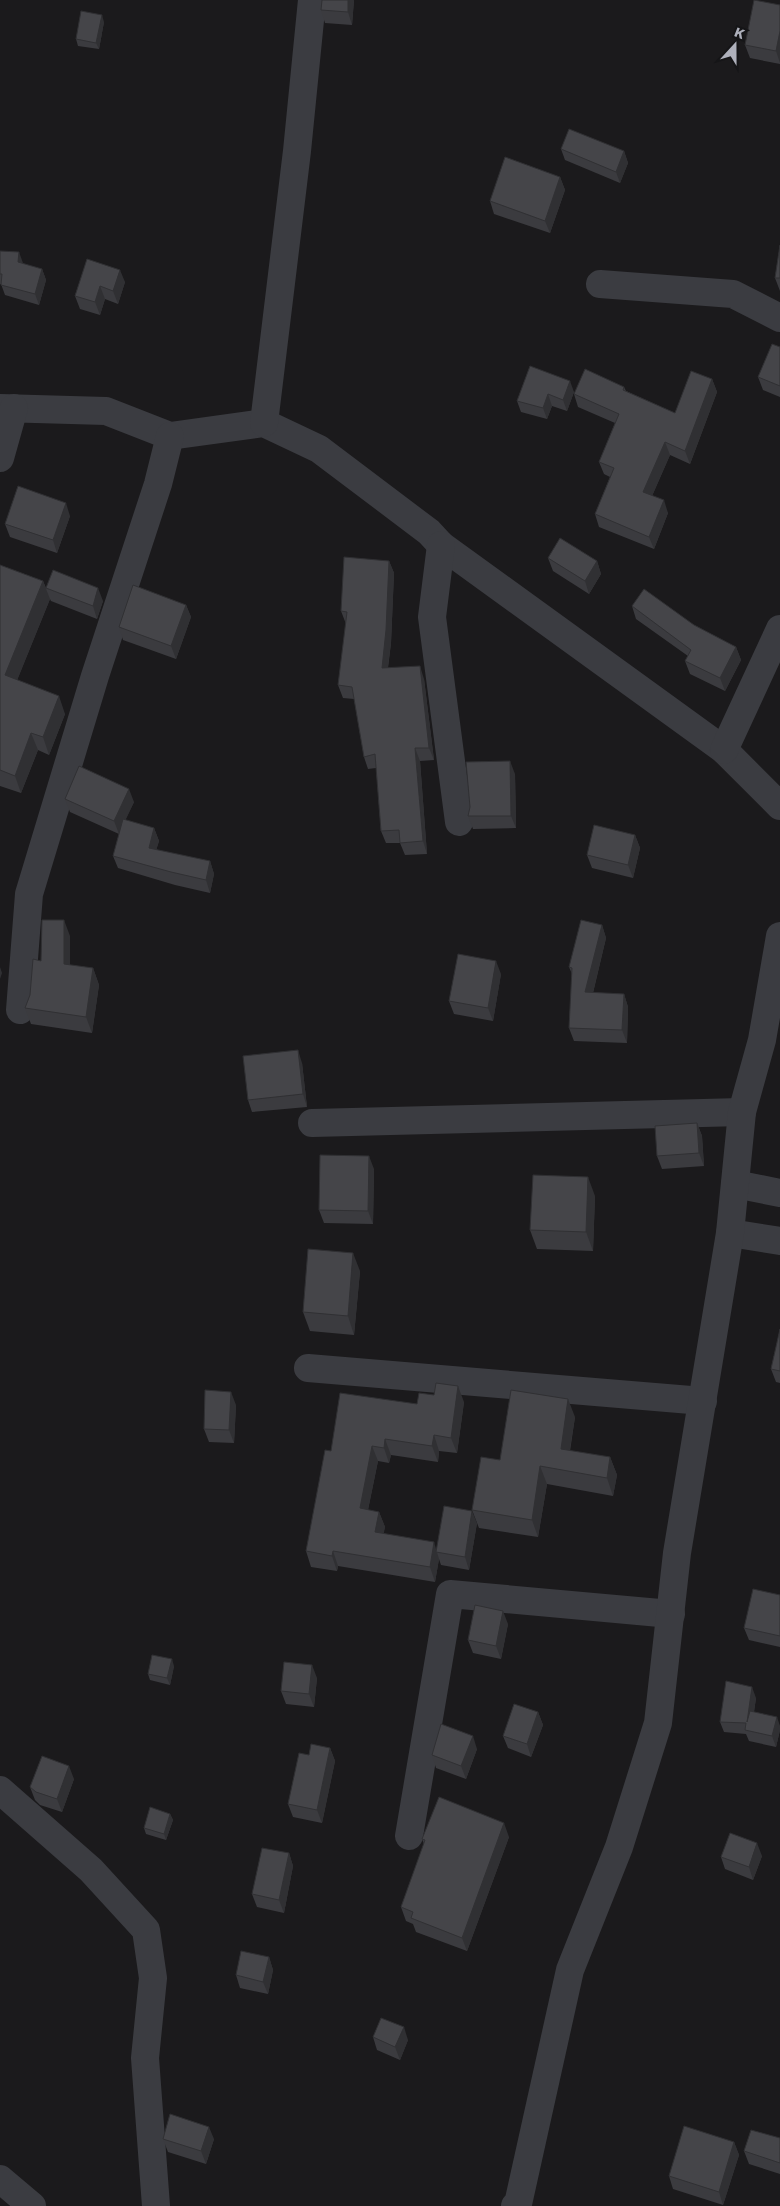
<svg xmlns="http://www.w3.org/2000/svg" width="780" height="2206" font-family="'Work Sans',sans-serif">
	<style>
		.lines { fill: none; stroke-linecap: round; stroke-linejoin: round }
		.minor { stroke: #3b3c41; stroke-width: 28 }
		.wall { fill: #3b3b3f }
		.shaded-wall { fill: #303033 }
		.building { fill: #454549; stroke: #303033 }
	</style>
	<rect width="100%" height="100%" fill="#1b1a1c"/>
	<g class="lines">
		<!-- minor -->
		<g class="minor">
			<polyline points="600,284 733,294 780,318"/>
			<polyline points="0,408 106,411 170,436 264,423 319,449 429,532 441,545 724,750 780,806"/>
			<polyline points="264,423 297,151 312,0"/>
			<polyline points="0,458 14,408"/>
			<polyline points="441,545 432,617 459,822"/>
			<polyline points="724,750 780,629"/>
			<polyline points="20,1010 29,894 95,676 158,484 170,436"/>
			<polyline points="312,1123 742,1112"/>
			<polyline points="735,1184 780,1193"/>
			<polyline points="730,1233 780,1241"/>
			<polyline points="308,1368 703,1401"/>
			<polyline points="0,1790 91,1870 146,1930 153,1978 145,2058 156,2206"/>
			<polyline points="409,1836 450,1594 671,1614"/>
			<polyline points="0,2179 32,2206"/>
			<polyline points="515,2206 518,2204 570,1970 619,1847 658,1723 677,1553 730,1233 742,1112 762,1040 780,936"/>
		</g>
	</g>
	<!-- wall -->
	<g class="wall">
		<polygon points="322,0 354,0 352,25 325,23 321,10"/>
		<polygon points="780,5 780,64 750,58 745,45"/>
		<polygon points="104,22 99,49 78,46 76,39"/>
		<polygon points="561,149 624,151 628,163 620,183 565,160"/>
		<polygon points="560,177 565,190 550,233 494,214 490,201"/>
		<polygon points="780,245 780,291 775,278"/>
		<polygon points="0,251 23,264 42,269 46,280 39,305 5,295 1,284 0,284"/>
		<polygon points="87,259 125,282 118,304 105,299 100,315 80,309 75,296"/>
		<polygon points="780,347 780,397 763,390 758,377"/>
		<polygon points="530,366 574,392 567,411 552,406 547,419 521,412 517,401"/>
		<polygon points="712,379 717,392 690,464 670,455 652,496 668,513 654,549 599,527 595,514 610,477 604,474 599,462 615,423 578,407 574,394 624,387 626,391 675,413"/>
		<polygon points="70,516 57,553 10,537 5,524"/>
		<polygon points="548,558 597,561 601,574 589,594 553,571"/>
		<polygon points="389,561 394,573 391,643 388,668 424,679 434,760 420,761 427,854 405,855 400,843 386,843 381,831 376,768 368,769 364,757 354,699 343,698 338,685 346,624 341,611"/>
		<polygon points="0,565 43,581 46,588 103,601 97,619 51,601 50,599 17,680 65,714 49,755 38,750 21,793 0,786"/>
		<polygon points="186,605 191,617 176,659 123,640 119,627"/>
		<polygon points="632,606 694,625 736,647 741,660 725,691 690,674 685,661 688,656 636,619"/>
		<polygon points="515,774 516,828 473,829 468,816"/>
		<polygon points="65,799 134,802 125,820 154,828 159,841 156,850 210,861 214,874 210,893 175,885 118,868 113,856 119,834 70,812"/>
		<polygon points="635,835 640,848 633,878 592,868 587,855"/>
		<polygon points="602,925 606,938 593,993 624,994 628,1007 627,1043 574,1041 569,1028 572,974 569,967"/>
		<polygon points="70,936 70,965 93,968 99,985 92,1033 31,1024 25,1008 41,961"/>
		<polygon points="501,974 493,1021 454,1014 449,1001"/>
		<polygon points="302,1063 307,1107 252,1112 248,1100"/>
		<polygon points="697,1123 702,1136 704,1166 662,1169 657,1156"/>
		<polygon points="374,1169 373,1224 324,1223 319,1210"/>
		<polygon points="595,1196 593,1251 537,1249 530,1230"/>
		<polygon points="360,1271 354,1335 310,1331 303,1312"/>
		<polygon points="780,1329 780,1383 776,1382 771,1369"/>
		<polygon points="464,1402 457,1453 439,1451 438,1462 391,1455 389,1463 378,1461 368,1510 379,1512 385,1527 383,1534 437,1550 477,1523 469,1570 441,1565 439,1559 435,1582 338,1566 337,1571 311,1567 306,1551 331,1451 417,1404"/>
		<polygon points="236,1405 234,1443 209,1442 204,1429"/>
		<polygon points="575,1417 570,1451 610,1457 617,1475 613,1496 547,1484 538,1537 479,1528 472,1510 500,1460"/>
		<polygon points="780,1595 780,1647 749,1640 744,1628"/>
		<polygon points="508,1624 501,1659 473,1653 468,1640"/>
		<polygon points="174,1666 170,1685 150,1680 148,1674"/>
		<polygon points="317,1678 314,1707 286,1704 281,1691"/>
		<polygon points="756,1698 754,1712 780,1726 780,1730 776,1747 749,1741 746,1734 724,1732 720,1722"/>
		<polygon points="538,1712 543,1725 531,1757 508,1748 503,1736"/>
		<polygon points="330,1748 335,1761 322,1823 293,1817 288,1804 309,1755"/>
		<polygon points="477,1749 466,1779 436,1768 432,1755"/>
		<polygon points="74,1779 62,1812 40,1805 35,1800 30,1787"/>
		<polygon points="170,1814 173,1820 166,1840 146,1834 144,1828"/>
		<polygon points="509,1837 467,1951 416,1932 413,1924 406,1921 401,1907 424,1844 422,1839"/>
		<polygon points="289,1853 293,1866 284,1913 257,1907 252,1894"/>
		<polygon points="762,1856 753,1880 725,1869 721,1857"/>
		<polygon points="269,1957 273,1970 268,1994 240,1988 236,1975"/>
		<polygon points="373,2037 408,2040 400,2060 377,2050"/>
		<polygon points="780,2138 780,2174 749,2164 744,2151"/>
		<polygon points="163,2139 214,2139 206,2164 168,2152"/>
		<polygon points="734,2142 739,2155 723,2205 673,2189 669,2176"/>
	</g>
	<!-- shaded-wall -->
	<g class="shaded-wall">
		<polygon points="348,0 354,0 352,25 348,12"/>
		<polygon points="102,15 104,22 99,49 96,43"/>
		<polygon points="780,31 780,63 776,51"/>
		<polygon points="624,151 628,163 620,183 616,172"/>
		<polygon points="560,177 565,190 550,233 545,221"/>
		<polygon points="19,252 23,263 22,273 18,262"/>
		<polygon points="42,269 46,280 39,305 35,294"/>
		<polygon points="120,270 125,282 118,304 113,291"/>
		<polygon points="100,286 105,299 100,315 95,302"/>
		<polygon points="712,379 717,392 690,464 685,451"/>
		<polygon points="570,381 574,392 567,411 563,400"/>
		<polygon points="548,394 552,406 547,419 543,408"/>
		<polygon points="665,442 670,455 648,505 643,492"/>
		<polygon points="664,500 668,513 654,549 649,537"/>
		<polygon points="66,503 70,516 57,553 53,540"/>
		<polygon points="389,561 394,573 391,643 386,681 382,668"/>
		<polygon points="597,561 601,574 589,594 585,581"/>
		<polygon points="43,581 50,599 12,693 5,675"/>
		<polygon points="98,588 103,601 97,619 93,606"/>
		<polygon points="186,605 191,617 176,659 171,646"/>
		<polygon points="736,647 741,660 725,691 720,678"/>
		<polygon points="420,666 424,679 434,760 429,748"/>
		<polygon points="59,696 65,714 49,755 43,737"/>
		<polygon points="31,733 38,750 21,793 15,776"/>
		<polygon points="415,748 420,761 427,854 423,841"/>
		<polygon points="510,761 515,774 516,828 511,816"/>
		<polygon points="129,789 134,802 119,834 114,821"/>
		<polygon points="154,828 159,841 153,861 149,848"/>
		<polygon points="635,835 640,848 633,878 628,865"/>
		<polygon points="210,861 214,874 210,893 206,880"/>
		<polygon points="64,920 70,936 70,981 64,964"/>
		<polygon points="602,925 606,938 590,1005 585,992"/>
		<polygon points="496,961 501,974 493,1021 488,1008"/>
		<polygon points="0,967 2,973 0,979"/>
		<polygon points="93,968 99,985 92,1033 86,1017"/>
		<polygon points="624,994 628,1007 627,1043 622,1030"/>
		<polygon points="298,1050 302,1063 307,1107 303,1094"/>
		<polygon points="697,1123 702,1136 704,1166 699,1153"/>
		<polygon points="369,1156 374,1169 373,1224 368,1211"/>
		<polygon points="588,1177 595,1196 593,1251 586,1232"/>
		<polygon points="353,1253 360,1271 354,1335 348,1316"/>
		<polygon points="458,1386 464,1402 457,1453 451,1438"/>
		<polygon points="231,1392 236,1405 234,1443 229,1430"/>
		<polygon points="568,1399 575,1417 567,1467 561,1449"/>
		<polygon points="434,1435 439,1451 438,1462 432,1446"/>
		<polygon points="385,1439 391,1455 389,1463 384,1448"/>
		<polygon points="372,1446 378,1461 365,1524 360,1508"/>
		<polygon points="610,1457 617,1475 613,1496 607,1478"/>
		<polygon points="540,1466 547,1484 538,1537 532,1520"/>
		<polygon points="472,1511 477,1523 469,1570 465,1557"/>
		<polygon points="379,1512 385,1527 381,1548 375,1532"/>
		<polygon points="434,1542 439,1559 435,1582 430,1567"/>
		<polygon points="333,1551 338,1566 337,1571 332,1556"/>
		<polygon points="503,1611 508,1624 501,1659 496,1646"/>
		<polygon points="172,1659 174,1666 170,1685 167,1678"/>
		<polygon points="312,1665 317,1678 314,1707 309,1694"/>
		<polygon points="752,1687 756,1698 751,1731 747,1722"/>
		<polygon points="538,1712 543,1725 531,1757 527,1744"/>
		<polygon points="777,1717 780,1726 780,1730 776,1747 772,1736"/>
		<polygon points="473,1736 477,1749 466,1779 461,1766"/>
		<polygon points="330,1748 335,1761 322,1823 317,1810"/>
		<polygon points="69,1766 74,1779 62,1812 57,1799"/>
		<polygon points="170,1814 173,1820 166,1840 164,1834"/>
		<polygon points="504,1823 509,1837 467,1951 462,1938"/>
		<polygon points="757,1843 762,1856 753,1880 749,1867"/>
		<polygon points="289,1853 293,1866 284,1913 279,1900"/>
		<polygon points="269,1957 273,1970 268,1994 263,1982"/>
		<polygon points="404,2027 408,2040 400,2060 395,2047"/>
		<polygon points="209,2127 214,2139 206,2164 201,2151"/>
		<polygon points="734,2142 739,2155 723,2205 719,2192"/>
	</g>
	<!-- building -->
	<g class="building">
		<polygon points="322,0 348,0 348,12 321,10"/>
		<polygon points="754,0 780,5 780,31 776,51 745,45"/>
		<polygon points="81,11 102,15 96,43 76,39"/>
		<polygon points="569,129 624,151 616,172 561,149"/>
		<polygon points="505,157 560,177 545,221 490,201"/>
		<polygon points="780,245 780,278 775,278"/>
		<polygon points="0,251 19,252 18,262 42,269 35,294 1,285 2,274 0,274"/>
		<polygon points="87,259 120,270 113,291 100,286 95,302 75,296"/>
		<polygon points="772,344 780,347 780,386 758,377"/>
		<polygon points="530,366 570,381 563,400 548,394 543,408 517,401"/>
		<polygon points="585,369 624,387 623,390 675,413 691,371 712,379 685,451 665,442 643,492 664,500 649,537 595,514 614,468 599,462 619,414 574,394"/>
		<polygon points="18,486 66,503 53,540 5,524"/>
		<polygon points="560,538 597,561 585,581 548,558"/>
		<polygon points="344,557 389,561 386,630 382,668 420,666 429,748 415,748 423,841 400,843 399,830 381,831 375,754 364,757 352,687 338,685 347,612 341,611"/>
		<polygon points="0,565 43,581 5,675 59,696 43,737 31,733 15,776 0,770"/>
		<polygon points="53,570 98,588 93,606 46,588"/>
		<polygon points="133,585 186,605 171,646 119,627"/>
		<polygon points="644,589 694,625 736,647 720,678 685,661 691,650 632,606"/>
		<polygon points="510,761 511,816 468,816 470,807 466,762"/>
		<polygon points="79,766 129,789 114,821 65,799"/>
		<polygon points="123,819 154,828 149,848 210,861 206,880 171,872 113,856"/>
		<polygon points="594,825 635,835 628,865 587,855"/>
		<polygon points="42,920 64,920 64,964 93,968 86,1017 25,1008 30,995 33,959 41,961"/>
		<polygon points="581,920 602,925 585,992 624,994 622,1030 569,1028 572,968 569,967"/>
		<polygon points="458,954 496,961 488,1008 449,1001"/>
		<polygon points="298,1050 303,1094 248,1100 243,1056"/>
		<polygon points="697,1123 699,1153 657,1156 655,1126"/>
		<polygon points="320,1155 369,1156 368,1211 319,1210"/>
		<polygon points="533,1175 588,1177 586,1232 530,1230"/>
		<polygon points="308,1249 353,1253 348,1316 303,1312"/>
		<polygon points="780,1329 780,1371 771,1369"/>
		<polygon points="436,1383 458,1386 451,1438 434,1435 432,1446 385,1439 384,1448 372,1446 360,1508 379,1512 375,1532 434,1542 430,1567 333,1551 332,1556 306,1551 325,1450 331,1451 340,1393 417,1404 419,1393 434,1395"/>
		<polygon points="205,1390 231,1392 229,1430 204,1429"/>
		<polygon points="511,1390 568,1399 561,1449 610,1457 607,1478 540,1466 532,1520 472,1510 481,1457 500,1460"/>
		<polygon points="444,1506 472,1511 465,1557 436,1552"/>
		<polygon points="753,1589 780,1595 780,1636 744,1628"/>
		<polygon points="475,1605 503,1611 496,1646 468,1640"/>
		<polygon points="152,1655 172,1659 167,1678 148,1674"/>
		<polygon points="284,1662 312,1665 309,1694 281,1691"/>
		<polygon points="726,1681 752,1687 747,1722 750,1711 777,1717 772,1736 745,1730 746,1723 720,1722"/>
		<polygon points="514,1704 538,1712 527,1744 503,1736"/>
		<polygon points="441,1724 473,1736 461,1766 432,1755"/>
		<polygon points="311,1744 330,1748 317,1810 288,1804 299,1753 309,1755"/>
		<polygon points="42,1756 69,1766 57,1799 36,1792 30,1787"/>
		<polygon points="439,1797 504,1823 462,1938 411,1918 413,1912 401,1907 425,1840 422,1839"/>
		<polygon points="150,1807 170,1814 164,1834 144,1828"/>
		<polygon points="730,1833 757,1843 749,1867 721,1857"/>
		<polygon points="262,1848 289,1853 279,1900 252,1894"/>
		<polygon points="241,1951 269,1957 263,1982 236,1975"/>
		<polygon points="381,2018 404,2027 395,2047 373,2037"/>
		<polygon points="170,2114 209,2127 201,2151 163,2139"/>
		<polygon points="684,2126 734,2142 719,2192 669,2176"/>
		<polygon points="751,2130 780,2138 780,2163 744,2151"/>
	</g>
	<!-- north arrow -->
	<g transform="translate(735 45) rotate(21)" stroke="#151517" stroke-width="4" paint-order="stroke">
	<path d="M0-4L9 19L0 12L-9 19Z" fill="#aeb0bb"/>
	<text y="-8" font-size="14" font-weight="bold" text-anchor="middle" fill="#aeb0bb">K</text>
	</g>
</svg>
